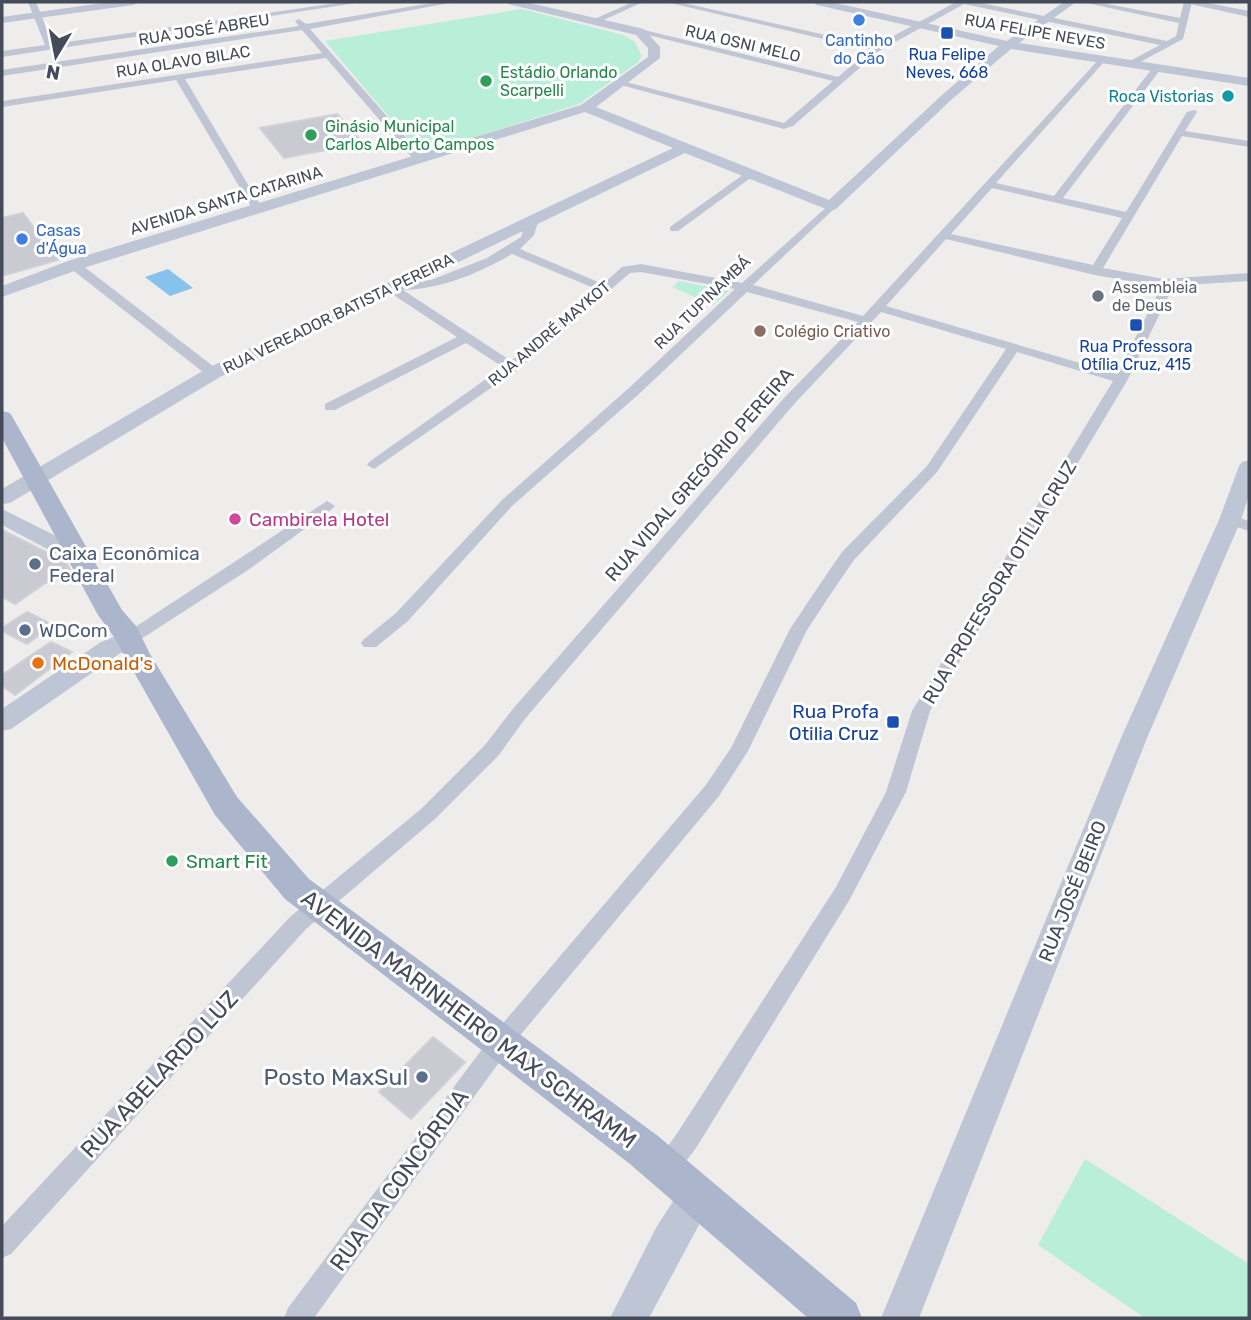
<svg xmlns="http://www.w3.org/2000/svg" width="1251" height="1320" font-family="Rubik,sans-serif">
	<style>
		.green { fill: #b9eed8 }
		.water { fill: #86c2eb }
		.building { fill: #c9cad2; stroke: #d0d1d8; stroke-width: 2 }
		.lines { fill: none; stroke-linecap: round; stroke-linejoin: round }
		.street { fill: #bfc5d2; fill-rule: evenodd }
		.secondary { fill: #bec5d5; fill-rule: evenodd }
		.primary { fill: #abb5cb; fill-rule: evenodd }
		.shop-dot { fill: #3f7fe0; stroke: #fff; stroke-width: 2.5 }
		.transit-dot { fill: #1a4fb4; stroke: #fff; stroke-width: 2.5 }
		.leisure-dot { fill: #2e9e5b; stroke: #fff; stroke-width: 2.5 }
		.culture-dot { fill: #0f9aa8; stroke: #fff; stroke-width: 2.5 }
		.worship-dot { fill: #6b7280; stroke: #fff; stroke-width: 2.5 }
		.education-dot { fill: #8d6e63; stroke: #fff; stroke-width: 2.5 }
		.hotel-dot { fill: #d1479c; stroke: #fff; stroke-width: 2.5 }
		.service-dot { fill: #5c6f8a; stroke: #fff; stroke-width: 2.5 }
		.food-dot { fill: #e8710a; stroke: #fff; stroke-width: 2.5 }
		.labels { text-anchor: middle; stroke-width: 6; stroke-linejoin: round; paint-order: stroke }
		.far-street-label { font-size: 16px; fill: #454b59; stroke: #fff }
		.far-shop-label { font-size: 16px; fill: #366cbe; stroke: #fff }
		.far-transit-label { font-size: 16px; fill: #164399; stroke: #fff }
		.far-leisure-label { font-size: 16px; fill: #27864d; stroke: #fff; text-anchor: start }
		.far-culture-label { font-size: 16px; fill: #0d838f; stroke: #fff; text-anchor: end }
		.far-worship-label { font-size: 16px; fill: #5b616d; stroke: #fff; text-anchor: start }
		.far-education-label { font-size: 16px; fill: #785e54; stroke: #fff; text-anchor: start }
		.street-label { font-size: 19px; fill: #454b59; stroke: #fff }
		.hotel-label { font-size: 19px; fill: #b23c85; stroke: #fff; text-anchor: start }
		.service-label { font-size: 19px; fill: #4e5e75; stroke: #fff; text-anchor: start }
		.food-label { font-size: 19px; fill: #c56008; stroke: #fff; text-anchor: start }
		.transit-label { font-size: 19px; fill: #164399; stroke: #fff; text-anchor: end }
		.leisure-label { font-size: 19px; fill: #27864d; stroke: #fff; text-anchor: start }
		.near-street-label { font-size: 23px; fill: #454b59; stroke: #fff }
		.near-service-label { font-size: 23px; fill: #4e5e75; stroke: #fff; text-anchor: end }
	</style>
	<rect width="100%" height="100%" fill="#efecec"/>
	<!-- green -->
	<g class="green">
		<path d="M522,9L623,35L634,41L642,56L637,63L579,104L448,146C432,146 419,148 406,137L325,41Z"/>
		<polygon points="679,281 729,291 713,305 672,287"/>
		<polygon points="1085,1159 1249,1264 1249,1318 1145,1318 1038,1245"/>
	</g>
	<!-- water -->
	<polygon class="water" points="168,269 193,288 170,296 145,277"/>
	<!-- building -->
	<g class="building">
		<polygon points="337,114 363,143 284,158 260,128"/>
		<polygon points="23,213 58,260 2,276 2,218"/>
		<polygon points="2,530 66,562 70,570 52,583 47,582 15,604 2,597"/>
		<polygon points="27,612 53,625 27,644 2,631 2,628"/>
		<polygon points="51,642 72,652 15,695 2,686 2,675"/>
		<polygon points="433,1037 465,1062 411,1119 379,1092"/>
	</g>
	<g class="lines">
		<!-- street -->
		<g class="street">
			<polygon points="28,2 36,2 53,44 344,2 363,2 2,57 2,51 45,45"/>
			<polygon points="438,2 455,2 310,29 423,157 423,161 415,161 326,58 185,79 262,208 257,211 252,208 176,80 2,107 2,101 322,53 302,30 2,76 2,70 299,26 295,21 299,19 306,24"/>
			<polygon points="633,2 643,2 597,23 590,21"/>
			<polygon points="666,2 679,2 875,46 956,2 976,2 1167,41 1176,36 1179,23 1082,2 1097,2 1180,18 1184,2 1192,2 1183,39 1131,67 1128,66 1128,62 1160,45 964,4 879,51 793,126 784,129 617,84 622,81 784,123 833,81 636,32 640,29 838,77 870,50"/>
			<path d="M1101,57L1105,60L1104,62L996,183L1054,196L1154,66H1160V70L1063,198L1126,212L1187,112L1195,110L1197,112L1185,131L1249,141V147L1182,136L1103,268L1164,279L1249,273V281L1170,286L1169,295L1128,379L930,711L906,792L850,899L696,1148L673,1178L664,1181L655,1178L652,1169L678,1132L836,887L886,792L912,711L1113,381L1017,352L937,472L854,560L830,595L807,630L748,751L719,796L508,1050L314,1318H284L288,1308L492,1036L705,786L731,748L790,629L818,587L842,552L927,466L1006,349L881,312L795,403L524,720L499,755L435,819L306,929L11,1254L2,1258V1226L290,917L421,809L485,745L512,710L785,397L858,322L747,292L640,393L512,506L408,621L376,647H364L361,643L364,639L396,613L502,500L630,387L735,289L641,272L630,273L517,370L374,469L367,465L369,462L503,367L466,343L335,410H325V404L457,337L386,290V284L431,280L487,258L521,237L527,219L533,216L539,219L534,235L520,249L603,284L622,267L641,264L742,283L831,203L835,204V208L753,285L863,316ZM992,188L1122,218L1093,265L951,234ZM946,239L1095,275L1158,286L1157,295L1117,374L886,306ZM512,254L596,289L511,361L403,290C441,289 479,273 512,254Z"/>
			<polygon points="747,172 756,174 678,231 670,231 670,227"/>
			<polygon points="70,262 78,262 218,370 218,376 208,376 70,268"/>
			<polygon points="327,501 335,506 332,509 248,570 135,643 123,643 120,639 123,635"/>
			<polygon points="1230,515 1249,521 1249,531 1225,523 1222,520"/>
		</g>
		<!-- secondary -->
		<g class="secondary">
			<polygon points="110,2 139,2 133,5 2,23 2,17"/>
			<polygon points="507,2 525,2 644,29 660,47 660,58 596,107 829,200 942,95 999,46 817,5 812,2 831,2 1007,41 1064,2 1076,2 1019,43 1249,78 1249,86 1011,49 951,100 836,209 831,211 685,153 220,377 10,503 2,504 2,489 206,369 673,148 585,112 80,269 2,297 2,286 68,261 581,105 648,57 648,48 636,35 508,4"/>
			<polygon points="1181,2 1203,2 1249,11 1249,17"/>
			<polygon points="1249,460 1249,495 1241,520 1147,738 919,1318 881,1318 1121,738 1219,520 1239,466 1242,462"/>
			<polygon points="2,509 86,551 89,556 86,561 70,561 2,525"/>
			<polygon points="129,631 138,633 141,639 138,645 119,654 11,729 2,731 2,709 101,642"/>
			<polygon points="697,1177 709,1183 715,1195 649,1318 610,1318 657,1226 685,1183"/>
		</g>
		<!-- primary -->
		<polygon class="primary" points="2,411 10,413 13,418 122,610 136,626 150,654 237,797 309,879 658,1136 856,1303 862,1318 808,1318 630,1164 285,899 215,815 114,637 98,615 2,438"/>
	</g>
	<!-- markers -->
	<g class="shop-dot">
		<circle cx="859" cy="20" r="7"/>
		<circle cx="22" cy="239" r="7"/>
	</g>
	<g class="transit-dot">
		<rect x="940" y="26" width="14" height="14" rx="3.5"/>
		<rect x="1129" y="318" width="14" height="14" rx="3.5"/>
		<rect x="886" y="715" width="14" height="14" rx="3.5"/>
	</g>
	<g class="leisure-dot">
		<circle cx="486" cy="81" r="7"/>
		<circle cx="311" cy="135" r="7"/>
		<circle cx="172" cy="861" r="7"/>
	</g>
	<circle class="culture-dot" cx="1228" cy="96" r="7"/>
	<circle class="worship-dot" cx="1098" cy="296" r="7"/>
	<circle class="education-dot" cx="760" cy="331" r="7"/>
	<circle class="hotel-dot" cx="235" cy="519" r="7"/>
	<g class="service-dot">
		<circle cx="35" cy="564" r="7"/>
		<circle cx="25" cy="630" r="7"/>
		<circle cx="422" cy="1077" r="7"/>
	</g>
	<circle class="food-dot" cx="38" cy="663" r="7"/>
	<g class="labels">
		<!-- far-street labels -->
		<g class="far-street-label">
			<text transform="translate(204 29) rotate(-9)" y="6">RUA JOSÉ ABREU</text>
			<text transform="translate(1035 31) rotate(10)" y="6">RUA FELIPE NEVES</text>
			<text transform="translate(743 43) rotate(13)" y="6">RUA OSNI MELO</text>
			<text transform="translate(183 61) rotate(-9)" y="6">RUA OLAVO BILAC</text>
			<text transform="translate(226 200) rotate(-17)" y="6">AVENIDA SANTA CATARINA</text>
			<text transform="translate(702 302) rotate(-44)" y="6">RUA TUPINAMBÁ</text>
			<text transform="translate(338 313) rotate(-26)" y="6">RUA VEREADOR BATISTA PEREIRA</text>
			<text transform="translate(549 333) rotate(-40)" y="6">RUA ANDRÉ MAYKOT</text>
		</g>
		<!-- far-shop labels -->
		<g class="far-shop-label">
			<text x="859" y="46">Cantinho<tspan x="859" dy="18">do Cão</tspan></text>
			<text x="36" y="236" text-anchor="start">Casas<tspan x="36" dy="18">d'Água</tspan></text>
		</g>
		<!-- far-transit labels -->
		<g class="far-transit-label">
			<text x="947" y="60">Rua Felipe<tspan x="947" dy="18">Neves, 668</tspan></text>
			<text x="1136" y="352">Rua Professora<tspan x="1136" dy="18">Otília Cruz, 415</tspan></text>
		</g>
		<!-- far-leisure labels -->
		<g class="far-leisure-label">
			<text x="500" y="78">Estádio Orlando<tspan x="500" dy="18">Scarpelli</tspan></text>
			<text x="325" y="132">Ginásio Municipal<tspan x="325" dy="18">Carlos Alberto Campos</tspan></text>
		</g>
		<!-- far-culture labels -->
		<g class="far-culture-label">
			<text x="1214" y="102">Roca Vistorias</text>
		</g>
		<!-- far-worship labels -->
		<g class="far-worship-label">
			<text x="1112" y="293">Assembleia<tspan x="1112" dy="18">de Deus</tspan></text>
		</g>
		<!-- far-education labels -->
		<g class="far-education-label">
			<text x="774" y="337">Colégio Criativo</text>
		</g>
		<!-- street labels -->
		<g class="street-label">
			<text transform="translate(699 474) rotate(-49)" y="7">RUA VIDAL GREGÓRIO PEREIRA</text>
			<text transform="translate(999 582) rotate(-59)" y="7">RUA PROFESSORA OTÍLIA CRUZ</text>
			<text transform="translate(1072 891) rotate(-68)" y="7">RUA JOSÉ BEIRO</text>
		</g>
		<!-- hotel labels -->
		<g class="hotel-label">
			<text x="249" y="526">Cambirela Hotel</text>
		</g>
		<!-- service labels -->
		<g class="service-label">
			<text x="49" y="560">Caixa Econômica<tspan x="49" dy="22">Federal</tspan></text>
			<text x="39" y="637">WDCom</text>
		</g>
		<!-- food labels -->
		<g class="food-label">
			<text x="52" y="670">McDonald's</text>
		</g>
		<!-- transit labels -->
		<g class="transit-label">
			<text x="879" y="718">Rua Profa<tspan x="879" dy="22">Otilia Cruz</tspan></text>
		</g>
		<!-- leisure labels -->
		<g class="leisure-label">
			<text x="186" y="868">Smart Fit</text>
		</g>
		<!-- near-street labels -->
		<g class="near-street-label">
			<text transform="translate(469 1019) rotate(37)" y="8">AVENIDA MARINHEIRO MAX SCHRAMM</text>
			<text transform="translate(159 1074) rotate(-47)" y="8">RUA ABELARDO LUZ</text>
			<text transform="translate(399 1180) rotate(-54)" y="8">RUA DA CONCÓRDIA</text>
		</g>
		<!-- near-service labels -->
		<g class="near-service-label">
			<text x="408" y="1085">Posto MaxSul</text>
		</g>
	</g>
	<!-- border -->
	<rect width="1251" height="1320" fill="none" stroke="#454b59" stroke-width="7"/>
	<!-- north arrow -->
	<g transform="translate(56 56) rotate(190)" stroke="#ffffff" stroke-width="5" paint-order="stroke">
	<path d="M0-5L12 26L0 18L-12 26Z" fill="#454b59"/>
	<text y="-10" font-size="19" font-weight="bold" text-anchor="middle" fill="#454b59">N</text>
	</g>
</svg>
